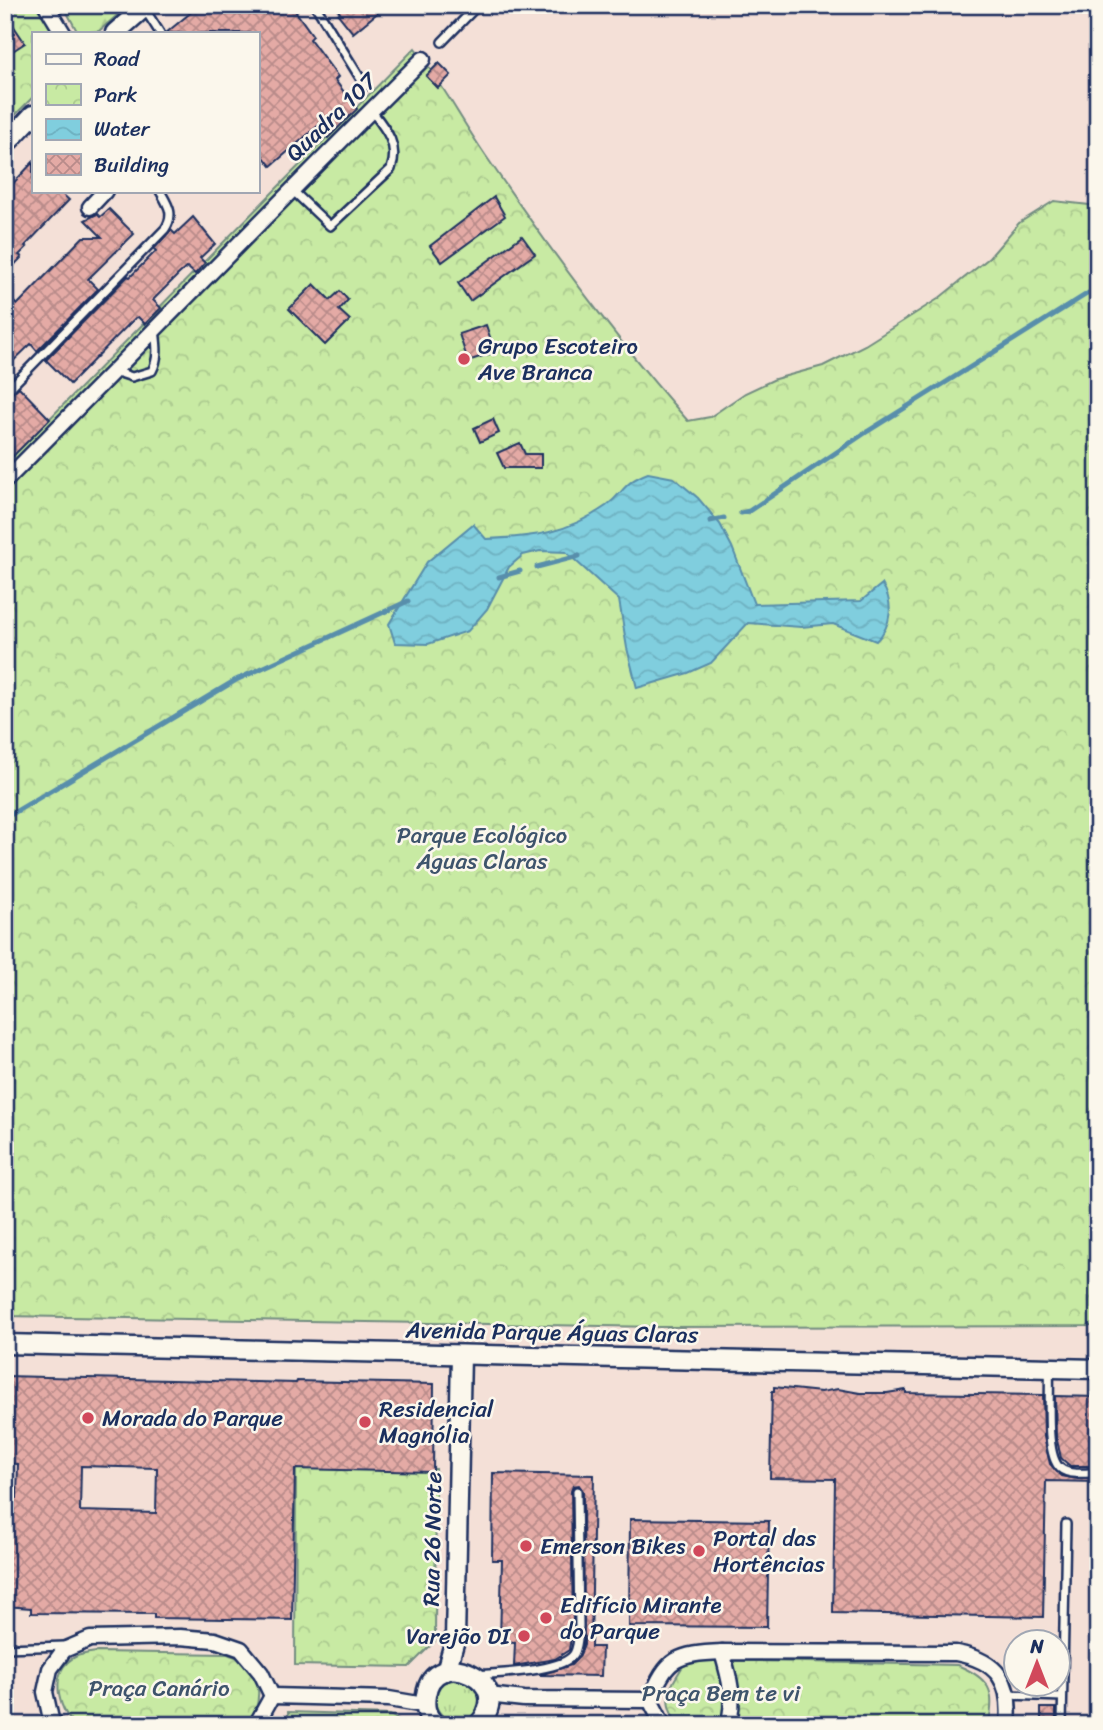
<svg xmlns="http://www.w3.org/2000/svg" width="1103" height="1730" font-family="Sriracha,sans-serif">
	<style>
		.grass { fill: url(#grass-tufts); stroke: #728c80; stroke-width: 2 }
		.forest { fill: url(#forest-firs); stroke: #728c80; stroke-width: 2 }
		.park { fill: url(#park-crowns); stroke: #728c80; stroke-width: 2 }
		.water { fill: url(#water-waves); stroke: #588eab; stroke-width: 2 }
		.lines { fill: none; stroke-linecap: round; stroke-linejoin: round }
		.stream { stroke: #588eab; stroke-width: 5 }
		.building { fill: url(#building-cross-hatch); stroke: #1b2f5e; stroke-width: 2; fill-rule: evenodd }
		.service-casing { stroke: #1b2f5e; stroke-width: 12 }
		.minor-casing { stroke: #1b2f5e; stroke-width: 19 }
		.tertiary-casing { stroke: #1b2f5e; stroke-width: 23 }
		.service { stroke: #fbf7ec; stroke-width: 7 }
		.minor { stroke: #fbf7ec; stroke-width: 14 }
		.tertiary { stroke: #fbf7ec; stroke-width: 18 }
		.poi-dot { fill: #d1495b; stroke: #fbf7ec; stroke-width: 2.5 }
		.labels { text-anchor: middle; stroke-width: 5; stroke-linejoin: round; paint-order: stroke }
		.street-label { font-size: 23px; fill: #1b2f5e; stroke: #fbf7ec }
		.poi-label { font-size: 23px; fill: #1b2f5e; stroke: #fbf7ec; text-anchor: start }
		.park-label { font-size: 23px; fill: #3e546c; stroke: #fbf7ec }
	</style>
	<defs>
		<pattern id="grass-tufts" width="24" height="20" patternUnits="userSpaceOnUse" patternTransform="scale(1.75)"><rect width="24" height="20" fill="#c8eaa3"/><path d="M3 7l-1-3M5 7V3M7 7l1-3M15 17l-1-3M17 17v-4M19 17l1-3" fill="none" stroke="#abc98f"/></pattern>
		<pattern id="forest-firs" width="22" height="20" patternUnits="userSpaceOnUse" patternTransform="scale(1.75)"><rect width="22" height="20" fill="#c8eaa3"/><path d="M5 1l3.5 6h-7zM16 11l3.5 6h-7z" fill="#abc98f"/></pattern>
		<pattern id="park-crowns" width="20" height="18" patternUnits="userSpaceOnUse" patternTransform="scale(1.75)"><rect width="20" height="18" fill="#c8eaa3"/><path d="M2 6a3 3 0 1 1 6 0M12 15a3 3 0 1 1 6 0" fill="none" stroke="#abc98f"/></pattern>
		<pattern id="water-waves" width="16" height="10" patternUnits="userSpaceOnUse" patternTransform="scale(1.75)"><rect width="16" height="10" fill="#80cede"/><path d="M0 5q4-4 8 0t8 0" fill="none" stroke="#6eb1c1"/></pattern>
		<pattern id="building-cross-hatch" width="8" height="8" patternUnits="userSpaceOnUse" patternTransform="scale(1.75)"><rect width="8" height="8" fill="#e4aaa5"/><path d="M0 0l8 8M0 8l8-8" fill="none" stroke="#b88b8a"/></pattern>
	</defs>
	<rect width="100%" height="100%" fill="#f4e0d7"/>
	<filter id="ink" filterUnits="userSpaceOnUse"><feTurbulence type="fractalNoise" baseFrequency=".0143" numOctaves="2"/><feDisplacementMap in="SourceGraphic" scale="14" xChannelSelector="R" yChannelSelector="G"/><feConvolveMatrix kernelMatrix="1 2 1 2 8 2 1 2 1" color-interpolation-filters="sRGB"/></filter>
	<g filter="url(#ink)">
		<!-- grass -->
		<path class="grass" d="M454,1670L488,1694L470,1722C447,1727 431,1711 435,1688Z"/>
		<!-- forest -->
		<polygon class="forest" points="63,5 129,5 99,31 78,33"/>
		<!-- park -->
		<g class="park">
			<polygon points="5,5 42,5 58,33 33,33 33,97 5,125"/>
			<path d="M415,48C442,83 463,123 488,159C550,250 615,339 688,421L710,417L745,393L775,379L823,366L865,345L938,299L989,258L1019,223L1054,201L1098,206V1326L660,1327L5,1316V464Z"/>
			<polygon points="296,1468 436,1469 435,1641 409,1667 295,1665"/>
			<path d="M97,1652L228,1654C232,1656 239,1658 244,1661C263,1678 262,1706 247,1725H75C57,1709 49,1670 75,1657C81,1654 90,1653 97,1652Z"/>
			<path d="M704,1660L957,1665C989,1678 997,1691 988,1725H679C660,1702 669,1688 683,1666Z"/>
			<polygon points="288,1712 390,1715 409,1725 288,1725"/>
		</g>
		<!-- water -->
		<path class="water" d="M648,473L674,478L698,498L720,524L732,547L754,604L861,601L882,584C894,603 892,626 876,641L833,624L801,627L748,623L711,663L688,673L637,688L627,648L619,600L566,552L540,551L523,555L509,567L487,609L468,631L428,644L395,643L389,624L427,562L473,524L486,539C533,537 566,534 606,506C625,492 622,483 648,473Z"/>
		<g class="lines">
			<!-- stream -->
			<g class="stream">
				<polyline points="741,513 749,511 865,433 1098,287"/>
				<polyline points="710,521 724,518"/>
				<polyline points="537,567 579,556"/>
				<polyline points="499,577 520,571"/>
				<polyline points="5,818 236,680 408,601"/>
			</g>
		</g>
		<!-- building -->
		<g class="building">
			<polygon points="200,5 224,5 229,14 239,5 291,5 313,36 310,39 338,77 335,80 357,109 328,138 318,126 271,166 263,156 257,161 257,33 166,33"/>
			<polygon points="334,5 387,5 353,33 338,14 340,13"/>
			<polygon points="5,13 25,43 5,56"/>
			<polygon points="439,63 451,75 438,88 426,76"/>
			<polygon points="33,162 33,191 59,191 69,200 25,246 27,247 19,255 22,257 5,275 5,192"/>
			<polygon points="494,197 505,216 442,262 430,246"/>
			<polygon points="109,209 134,234 88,279 98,289 37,351 31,344 5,369 5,294 17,305 83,237 102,237 85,220 97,214 100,217"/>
			<polygon points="193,217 215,244 200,258 205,263 195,274 187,267 179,274 153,300 161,308 145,324 138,317 135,318 70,384 46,360 128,276 130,277 156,251 154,249 171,230 175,234"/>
			<polygon points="522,236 535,254 470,301 458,283"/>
			<polygon points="314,284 330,300 340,291 348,300 339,310 350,320 325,345 289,309"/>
			<polygon points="486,325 495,352 468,361 459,334"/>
			<polygon points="19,387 50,419 5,464 5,399"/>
			<polygon points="493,419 499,433 480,442 474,428"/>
			<polygon points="520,443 525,454 541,454 541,468 504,468 497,453"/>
			<path d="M5,1376L296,1383L297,1381L434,1384L433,1472L295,1469L292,1620L154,1618V1614L31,1613V1608L5,1606V1498H17L18,1464L5,1463ZM81,1466L157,1468L156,1513L80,1511Z"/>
			<polygon points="774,1387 821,1392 838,1389 860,1393 887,1393 906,1390 906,1393 1043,1395 1044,1437 1050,1464 1062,1476 1078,1479 1098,1478 1098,1482 1046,1481 1043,1617 833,1613 835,1479 770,1478 772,1391 774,1391"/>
			<polygon points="1055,1396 1098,1397 1098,1466 1070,1466 1061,1458 1056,1436"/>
			<polygon points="493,1473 594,1475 591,1647 602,1647 601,1676 540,1675 571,1665 579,1657 584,1645 583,1491 579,1485 573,1486 571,1491 573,1626 569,1650 555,1659 514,1666 515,1643 500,1642 502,1560 492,1560"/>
			<polygon points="630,1519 769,1521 767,1627 629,1626"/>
			<rect x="1041" y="1708" width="15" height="11"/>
		</g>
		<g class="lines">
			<defs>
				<g id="service">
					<polyline points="315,5 365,86"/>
					<polyline points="144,8 160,33"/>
					<polyline points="442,42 478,5"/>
					<path d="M291,189L330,226L391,169C400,145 385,128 371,110"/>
					<path d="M114,371L132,377L152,371C159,358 157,345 155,330"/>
					<path d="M5,393L165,229C175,214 168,205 160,191"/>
					<path d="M1049,1370C1051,1392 1044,1454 1060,1468C1069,1476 1087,1473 1098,1472"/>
					<polyline points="5,1648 65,1646"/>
					<path d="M477,1675C498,1673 562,1672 574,1654C579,1645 578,1635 579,1626L577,1491"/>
					<polyline points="1009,1695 1062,1697"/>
					<polyline points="1009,1724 1054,1725"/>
					<polyline points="1062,1725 1066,1524"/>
				</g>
				<g id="minor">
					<polyline points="46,5 63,33"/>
					<polyline points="90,207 105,191"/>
					<path d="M5,481C145,341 282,198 423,59"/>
					<path d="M722,1652C729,1676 736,1700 728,1725"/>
					<polyline points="488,1695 524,1699 650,1700"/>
					<polyline points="272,1696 389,1699 424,1705"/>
					<polyline points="56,1725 51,1719 45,1692 50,1669 64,1650 90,1639 180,1637 215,1640 241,1649 261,1673 272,1696"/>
					<polyline points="256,1725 272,1696"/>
					<path d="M663,1725L650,1700C667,1657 677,1654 722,1652L956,1653C999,1661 1012,1683 1008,1725"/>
				</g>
				<g id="tertiary">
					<polyline points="115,33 147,5"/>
					<polyline points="5,145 33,115"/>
					<polyline points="5,1344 1098,1369"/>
					<polyline points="446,1671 455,1640 461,1355"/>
					<path d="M435,1725C426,1715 424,1707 426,1695C433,1643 520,1680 478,1725"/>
				</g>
			</defs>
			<!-- service casing -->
			<use href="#service" class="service-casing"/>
			<!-- minor casing -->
			<use href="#minor" class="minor-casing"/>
			<!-- tertiary casing -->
			<use href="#tertiary" class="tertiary-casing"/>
			<!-- service -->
			<use href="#service" class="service"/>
			<!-- minor -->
			<use href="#minor" class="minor"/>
			<!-- tertiary -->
			<use href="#tertiary" class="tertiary"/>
		</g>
	</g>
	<!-- markers -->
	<g class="poi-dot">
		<circle cx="464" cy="359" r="7"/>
		<circle cx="88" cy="1418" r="7"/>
		<circle cx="365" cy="1422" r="7"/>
		<circle cx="526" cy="1546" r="7"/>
		<circle cx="699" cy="1551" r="7"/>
		<circle cx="546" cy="1618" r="7"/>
		<circle cx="524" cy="1636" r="7"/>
	</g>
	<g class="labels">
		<!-- street labels -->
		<g class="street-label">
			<text transform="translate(331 117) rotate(-44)" y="8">Quadra 107</text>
			<text transform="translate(552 1332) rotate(1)" y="8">Avenida Parque Águas Claras</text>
			<text transform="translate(432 1539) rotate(-89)" y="8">Rua 26 Norte</text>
		</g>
		<!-- poi labels -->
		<g class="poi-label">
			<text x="478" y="354">Grupo Escoteiro<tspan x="478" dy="26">Ave Branca</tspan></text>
			<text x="379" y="1417">Residencial<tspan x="379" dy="26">Magnólia</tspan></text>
			<text x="102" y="1426">Morada do Parque</text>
			<text x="713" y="1546">Portal das<tspan x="713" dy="26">Hortências</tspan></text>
			<text x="540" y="1554">Emerson Bikes</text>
			<text x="560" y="1613">Edifício Mirante<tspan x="560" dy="26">do Parque</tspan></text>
			<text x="510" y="1644" text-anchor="end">Varejão DI</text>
		</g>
		<!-- park labels -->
		<g class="park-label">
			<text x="482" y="843">Parque Ecológico<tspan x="482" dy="26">Águas Claras</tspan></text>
			<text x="159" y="1696">Praça Canário</text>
			<text x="721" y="1701">Praça Bem te vi</text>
		</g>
	</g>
	<!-- margin -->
	<rect width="1103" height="1730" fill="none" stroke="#fbf7ec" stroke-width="28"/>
	<rect x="14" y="14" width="1075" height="1702" fill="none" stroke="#1b2f5e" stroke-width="2.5" filter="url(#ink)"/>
	<!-- legend -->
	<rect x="32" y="32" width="228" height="161" fill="#fbf7ec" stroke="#a1a7b3" stroke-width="2"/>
	<rect x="46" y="54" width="35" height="10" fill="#fbf7ec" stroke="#a1a7b3" stroke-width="2"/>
	<text x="94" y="66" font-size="21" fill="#1b2f5e">Road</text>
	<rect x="46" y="84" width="35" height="21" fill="url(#park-crowns)" stroke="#a1a7b3" stroke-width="2"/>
	<text x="94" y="102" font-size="21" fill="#1b2f5e">Park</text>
	<rect x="46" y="119" width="35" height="21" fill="url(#water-waves)" stroke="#a1a7b3" stroke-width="2"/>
	<text x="94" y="136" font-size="21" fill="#1b2f5e">Water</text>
	<rect x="46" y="154" width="35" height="21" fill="url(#building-cross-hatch)" stroke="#a1a7b3" stroke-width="2"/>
	<text x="94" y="172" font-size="21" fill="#1b2f5e">Building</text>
	<!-- north arrow -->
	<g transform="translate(1037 1663)"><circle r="33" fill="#fbf7ec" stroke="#a1a7b3" stroke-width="2"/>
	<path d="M0-5L12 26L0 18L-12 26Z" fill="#d1495b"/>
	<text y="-10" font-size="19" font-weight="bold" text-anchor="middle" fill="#1b2f5e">N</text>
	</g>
</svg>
